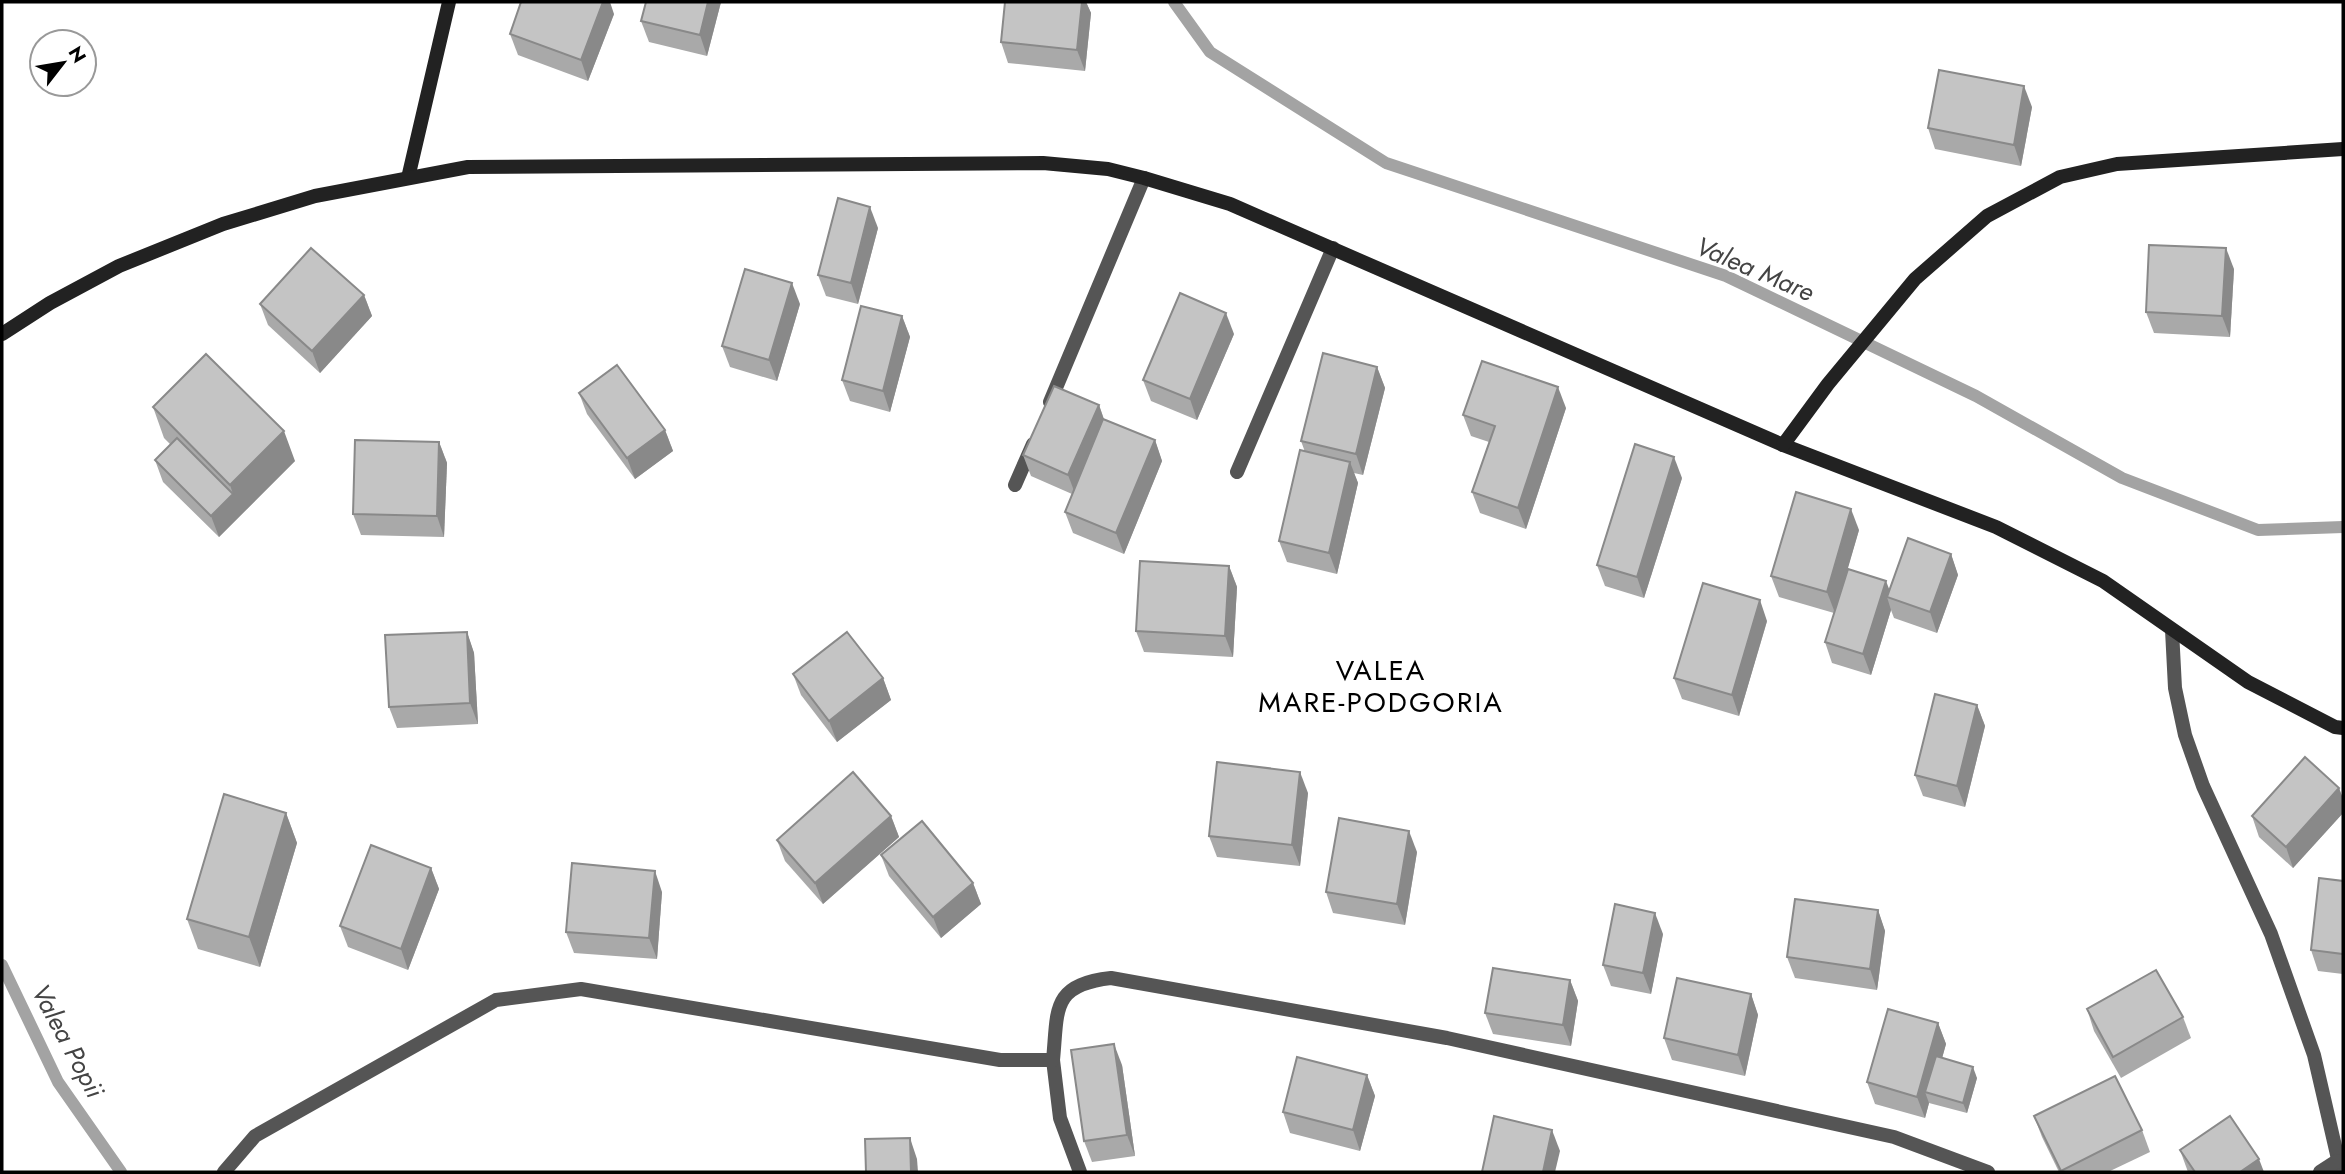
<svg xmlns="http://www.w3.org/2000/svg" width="2345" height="1174" font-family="Jost,sans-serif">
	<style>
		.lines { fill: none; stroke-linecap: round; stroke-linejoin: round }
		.stream { stroke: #a3a3a3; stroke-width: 12 }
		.street { stroke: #555; stroke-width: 14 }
		.secondary { stroke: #222; stroke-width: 14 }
		.wall { fill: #a9a9a9 }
		.shaded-wall { fill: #898989 }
		.building { fill: #c4c4c4; stroke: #898989; stroke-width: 2 }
		.labels { text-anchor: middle; stroke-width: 6; stroke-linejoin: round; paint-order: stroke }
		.water-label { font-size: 26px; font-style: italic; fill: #444; stroke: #fff }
		.quarter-label { font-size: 28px; letter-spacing: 2px; fill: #000; stroke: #fff }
	</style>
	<rect width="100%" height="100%" fill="#fff"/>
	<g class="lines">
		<!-- stream -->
		<g class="stream">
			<polyline points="1174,2 1210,52 1386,163 1726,276 1976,396 2122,478 2258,530 2343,527"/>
			<polyline points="2,965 58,1082 121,1172"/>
		</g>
		<!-- street -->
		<g class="street">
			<polyline points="1050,402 1144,178"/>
			<polyline points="1237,472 1333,248"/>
			<polyline points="1015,485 1033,444"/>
			<polyline points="2172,630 2175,688 2185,735 2203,786 2271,934 2314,1055 2341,1172"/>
			<polyline points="1053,1060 1060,1118 1080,1172"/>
			<path d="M224,1172L255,1136L496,1000L581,989L1000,1060H1053C1058,1009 1051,985 1111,978L1447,1038L1894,1137L1988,1172"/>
			<polyline points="2320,1172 2337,1161"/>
		</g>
		<!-- secondary -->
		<g class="secondary">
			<polyline points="408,178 449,2"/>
			<polyline points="2,334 50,303 119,266 223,224 315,196 468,167 1043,163 1108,169 1144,178 1230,204 1783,445 1996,527 2103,581 2248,682 2335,727 2343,728"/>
			<polyline points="1783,445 1828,384 1915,279 1987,216 2060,177 2117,164 2343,149"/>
		</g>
	</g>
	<!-- wall -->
	<g class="wall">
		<polygon points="646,2 721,2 707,56 649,42 641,21"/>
		<polygon points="1005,2 1086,2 1091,13 1085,71 1008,63 1001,42"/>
		<polygon points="614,14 588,81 518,55 510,34"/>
		<polygon points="2032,107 2021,166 1935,149 1928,128"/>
		<polygon points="878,228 858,304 826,296 818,275"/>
		<polygon points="2234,269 2230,337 2154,333 2146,312"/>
		<polygon points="364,295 372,316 320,373 268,325 260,304"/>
		<polygon points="800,304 777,381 730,367 722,346"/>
		<polygon points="902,316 910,337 890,412 850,401 842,380"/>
		<polygon points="1234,334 1197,420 1151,401 1143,380"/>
		<polygon points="1377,367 1385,388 1363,475 1354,473 1358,483 1337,574 1287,562 1279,541 1305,452 1301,441"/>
		<polygon points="579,393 665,430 673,451 635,479 587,414"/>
		<polygon points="1099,405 1104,419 1155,440 1162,461 1124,554 1073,533 1065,512 1072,494 1031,476 1023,455"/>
		<polygon points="153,407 295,461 219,537 163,482 155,460 171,445 164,438"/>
		<polygon points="1566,408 1526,529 1480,513 1472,492 1489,442 1471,436 1463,415"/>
		<polygon points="439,442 447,463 444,537 361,535 353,514"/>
		<polygon points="1682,478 1644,598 1605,586 1597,565"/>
		<polygon points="1859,530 1847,570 1889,590 1951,554 1958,575 1937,633 1894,618 1891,610 1871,675 1832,663 1825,642 1834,613 1779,597 1771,576"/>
		<polygon points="1229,566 1237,587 1233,657 1144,652 1136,631"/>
		<polygon points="1767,621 1739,716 1682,699 1674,678"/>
		<polygon points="467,632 474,653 478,724 397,728 389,707"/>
		<polygon points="793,674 883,678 891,700 837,742 801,695"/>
		<polygon points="1977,705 1985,726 1965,807 1923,796 1915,775"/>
		<polygon points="2339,788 2343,799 2343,813 2293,868 2259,837 2252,816"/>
		<polygon points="1308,793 1300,866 1217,857 1209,836"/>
		<polygon points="286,813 297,843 260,967 198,949 187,919"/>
		<polygon points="891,816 899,837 823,904 785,861 777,840"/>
		<polygon points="1417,852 1405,925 1333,913 1326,892"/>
		<polygon points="881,855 973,883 981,904 941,938 889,876"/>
		<polygon points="431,868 439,889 408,970 348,947 340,926"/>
		<polygon points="2343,881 2343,974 2318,971 2311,950"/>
		<polygon points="662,892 657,959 574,953 566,932"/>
		<polygon points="1878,910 1885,931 1877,990 1795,978 1787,957"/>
		<polygon points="1663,934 1651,994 1611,986 1603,965"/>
		<polygon points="1570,980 1578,1001 1571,1046 1493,1034 1485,1013"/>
		<polygon points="1751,994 1758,1015 1745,1076 1672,1060 1664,1038"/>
		<polygon points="2087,1009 2183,1017 2191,1038 2121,1078 2094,1031"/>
		<polygon points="1938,1023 1946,1044 1942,1058 1977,1078 1967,1113 1929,1103 1925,1118 1875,1104 1867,1082"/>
		<polygon points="1122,1065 1135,1156 1092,1162 1084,1141"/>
		<polygon points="1367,1075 1375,1096 1360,1151 1290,1133 1283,1112"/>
		<polygon points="2034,1116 2142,1130 2150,1152 2108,1172 2059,1172 2042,1137"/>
		<polygon points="2180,1150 2264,1172 2188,1172"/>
	</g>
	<!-- shaded-wall -->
	<g class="shaded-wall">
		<polygon points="603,2 610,2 614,14 588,81 581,60"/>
		<polygon points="708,2 721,2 707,56 700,35"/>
		<polygon points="1082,2 1086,2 1091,13 1085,71 1077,50"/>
		<polygon points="2024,86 2032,107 2021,166 2014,145"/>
		<polygon points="870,207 878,228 858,304 851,283"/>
		<polygon points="2226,248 2234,269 2230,337 2222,316"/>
		<polygon points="792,283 800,304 777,381 769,360"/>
		<polygon points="364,295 372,316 320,373 312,351"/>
		<polygon points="1226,313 1234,334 1197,420 1190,399"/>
		<polygon points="902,316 910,337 890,412 883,391"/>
		<polygon points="1377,367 1385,388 1363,475 1356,454"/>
		<polygon points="1558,387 1566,408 1526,529 1518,508"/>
		<polygon points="1099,405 1106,426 1076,496 1068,475"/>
		<polygon points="665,430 673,451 635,479 627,458"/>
		<polygon points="284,431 295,461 219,537 211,516 233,494 230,485"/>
		<polygon points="1155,440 1162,461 1124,554 1116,533"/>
		<polygon points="439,442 447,463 444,537 437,516"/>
		<polygon points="1674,457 1682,478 1644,598 1637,577"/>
		<polygon points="1350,462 1358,483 1337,574 1329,553"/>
		<polygon points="1851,509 1859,530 1835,613 1827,592"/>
		<polygon points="1951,554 1958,575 1937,633 1930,612"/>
		<polygon points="1229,566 1237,587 1233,657 1225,636"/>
		<polygon points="1886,581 1893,599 1887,597 1891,610 1871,675 1863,654"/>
		<polygon points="1760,600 1767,621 1739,716 1732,695"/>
		<polygon points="467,632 474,653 478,724 470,703"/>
		<polygon points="883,678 891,700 837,742 829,721"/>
		<polygon points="1977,705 1985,726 1965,807 1957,786"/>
		<polygon points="1300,772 1308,793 1300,866 1292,845"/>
		<polygon points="2339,788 2343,799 2343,813 2293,868 2286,847"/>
		<polygon points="286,813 297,843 260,967 249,937"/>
		<polygon points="891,816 899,837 823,904 815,883"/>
		<polygon points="1409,831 1417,852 1405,925 1397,904"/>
		<polygon points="431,868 439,889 408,970 401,949"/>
		<polygon points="655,871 662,892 657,959 649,938"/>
		<polygon points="973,883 981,904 941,938 933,917"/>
		<polygon points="1878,910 1885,931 1877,990 1870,969"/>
		<polygon points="1655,913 1663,934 1651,994 1643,973"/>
		<polygon points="1570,980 1578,1001 1571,1046 1563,1025"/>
		<polygon points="1751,994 1758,1015 1745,1076 1738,1055"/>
		<polygon points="1938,1023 1946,1044 1932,1094 1925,1092 1929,1103 1925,1118 1917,1097"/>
		<polygon points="1114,1044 1122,1065 1135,1156 1127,1135"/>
		<polygon points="1973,1067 1977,1078 1967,1113 1963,1103"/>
		<polygon points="1367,1075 1375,1096 1360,1151 1353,1130"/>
		<polygon points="1552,1130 1560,1151 1555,1172 1543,1172"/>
		<polygon points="910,1138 917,1159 918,1172 911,1172"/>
		<polygon points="2259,1159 2264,1172 2240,1172"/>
	</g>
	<!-- building -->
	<g class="building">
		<polygon points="521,2 603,2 581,60 510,34"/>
		<polygon points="646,2 708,2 700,35 641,21"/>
		<polygon points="1005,2 1082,2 1077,50 1001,42"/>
		<polygon points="1939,70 2024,86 2014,145 1928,128"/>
		<polygon points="838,198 870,207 851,283 818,275"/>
		<polygon points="2149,245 2226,248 2222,316 2146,312"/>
		<polygon points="311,248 364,295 312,351 260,304"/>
		<polygon points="745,269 792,283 769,360 722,346"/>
		<polygon points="1180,293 1226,313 1190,399 1143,380"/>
		<polygon points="861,306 902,316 883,391 842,380"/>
		<polygon points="1323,353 1377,367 1356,454 1301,441"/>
		<polygon points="206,354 284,431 230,485 153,407"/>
		<polygon points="1482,361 1558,387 1518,508 1472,492 1495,426 1463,415"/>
		<polygon points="617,365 665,430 627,458 579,393"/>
		<polygon points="1054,386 1099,405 1068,475 1023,455"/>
		<polygon points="1103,419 1155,440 1116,533 1065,512"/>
		<polygon points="177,438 233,494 211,516 155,460"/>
		<polygon points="355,440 439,442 437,516 353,514"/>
		<polygon points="1635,444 1674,457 1637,577 1597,565"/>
		<polygon points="1300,450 1350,462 1329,553 1279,541"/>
		<polygon points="1796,492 1851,509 1827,592 1771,576"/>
		<polygon points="1908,538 1951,554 1930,612 1887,597"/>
		<polygon points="1140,561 1229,566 1225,636 1136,631"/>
		<polygon points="1848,569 1886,581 1863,654 1825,642"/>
		<polygon points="1703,583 1760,600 1732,695 1674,678"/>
		<polygon points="467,632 470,703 389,707 385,635"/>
		<polygon points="847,632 883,678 829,721 793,674"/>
		<polygon points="1935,694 1977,705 1957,786 1915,775"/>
		<polygon points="2305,757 2339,788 2286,847 2252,816"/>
		<polygon points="1217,762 1300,772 1292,845 1209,836"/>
		<polygon points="853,772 891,816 815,883 777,840"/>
		<polygon points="224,794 286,813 249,937 187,919"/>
		<polygon points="1339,818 1409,831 1397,904 1326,892"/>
		<polygon points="922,821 973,883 933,917 881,855"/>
		<polygon points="371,845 431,868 401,949 340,926"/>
		<polygon points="572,863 655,871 649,938 566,932"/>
		<polygon points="2319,878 2343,881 2343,954 2311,950"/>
		<polygon points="1795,899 1878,910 1870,969 1787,957"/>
		<polygon points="1615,904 1655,913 1643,973 1603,965"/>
		<polygon points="1493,968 1570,980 1563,1025 1485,1013"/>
		<polygon points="2156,970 2183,1017 2113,1057 2087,1009"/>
		<polygon points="1677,978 1751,994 1738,1055 1664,1038"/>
		<polygon points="1888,1009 1938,1023 1917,1097 1867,1082"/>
		<polygon points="1114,1044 1127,1135 1084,1141 1071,1050"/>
		<polygon points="1936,1056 1973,1067 1963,1103 1925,1092"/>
		<polygon points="1297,1057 1367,1075 1353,1130 1283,1112"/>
		<polygon points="2115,1076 2142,1130 2061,1171 2034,1116"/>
		<polygon points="1494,1116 1552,1130 1543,1172 1482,1172"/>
		<polygon points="2230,1116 2259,1159 2240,1172 2195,1172 2180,1150"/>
		<polygon points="910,1138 911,1172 866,1172 865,1139"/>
	</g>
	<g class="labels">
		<!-- water labels -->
		<g class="water-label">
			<text transform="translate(1755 269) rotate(23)" y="9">Valea Mare</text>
			<text transform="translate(68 1041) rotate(62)" y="9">Valea Popii</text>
		</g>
		<!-- quarter labels -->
		<g class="quarter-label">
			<text x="1381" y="680">VALEA<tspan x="1381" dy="32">MARE-PODGORIA</tspan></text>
		</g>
	</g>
	<!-- border -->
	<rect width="2345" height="1174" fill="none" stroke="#000000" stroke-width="7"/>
	<!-- north arrow -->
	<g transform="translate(63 63) rotate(59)"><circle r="33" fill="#ffffff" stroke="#999999" stroke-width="2"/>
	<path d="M0-5L12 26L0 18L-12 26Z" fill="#000000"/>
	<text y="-10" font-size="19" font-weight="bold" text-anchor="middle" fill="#000000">N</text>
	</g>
</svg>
